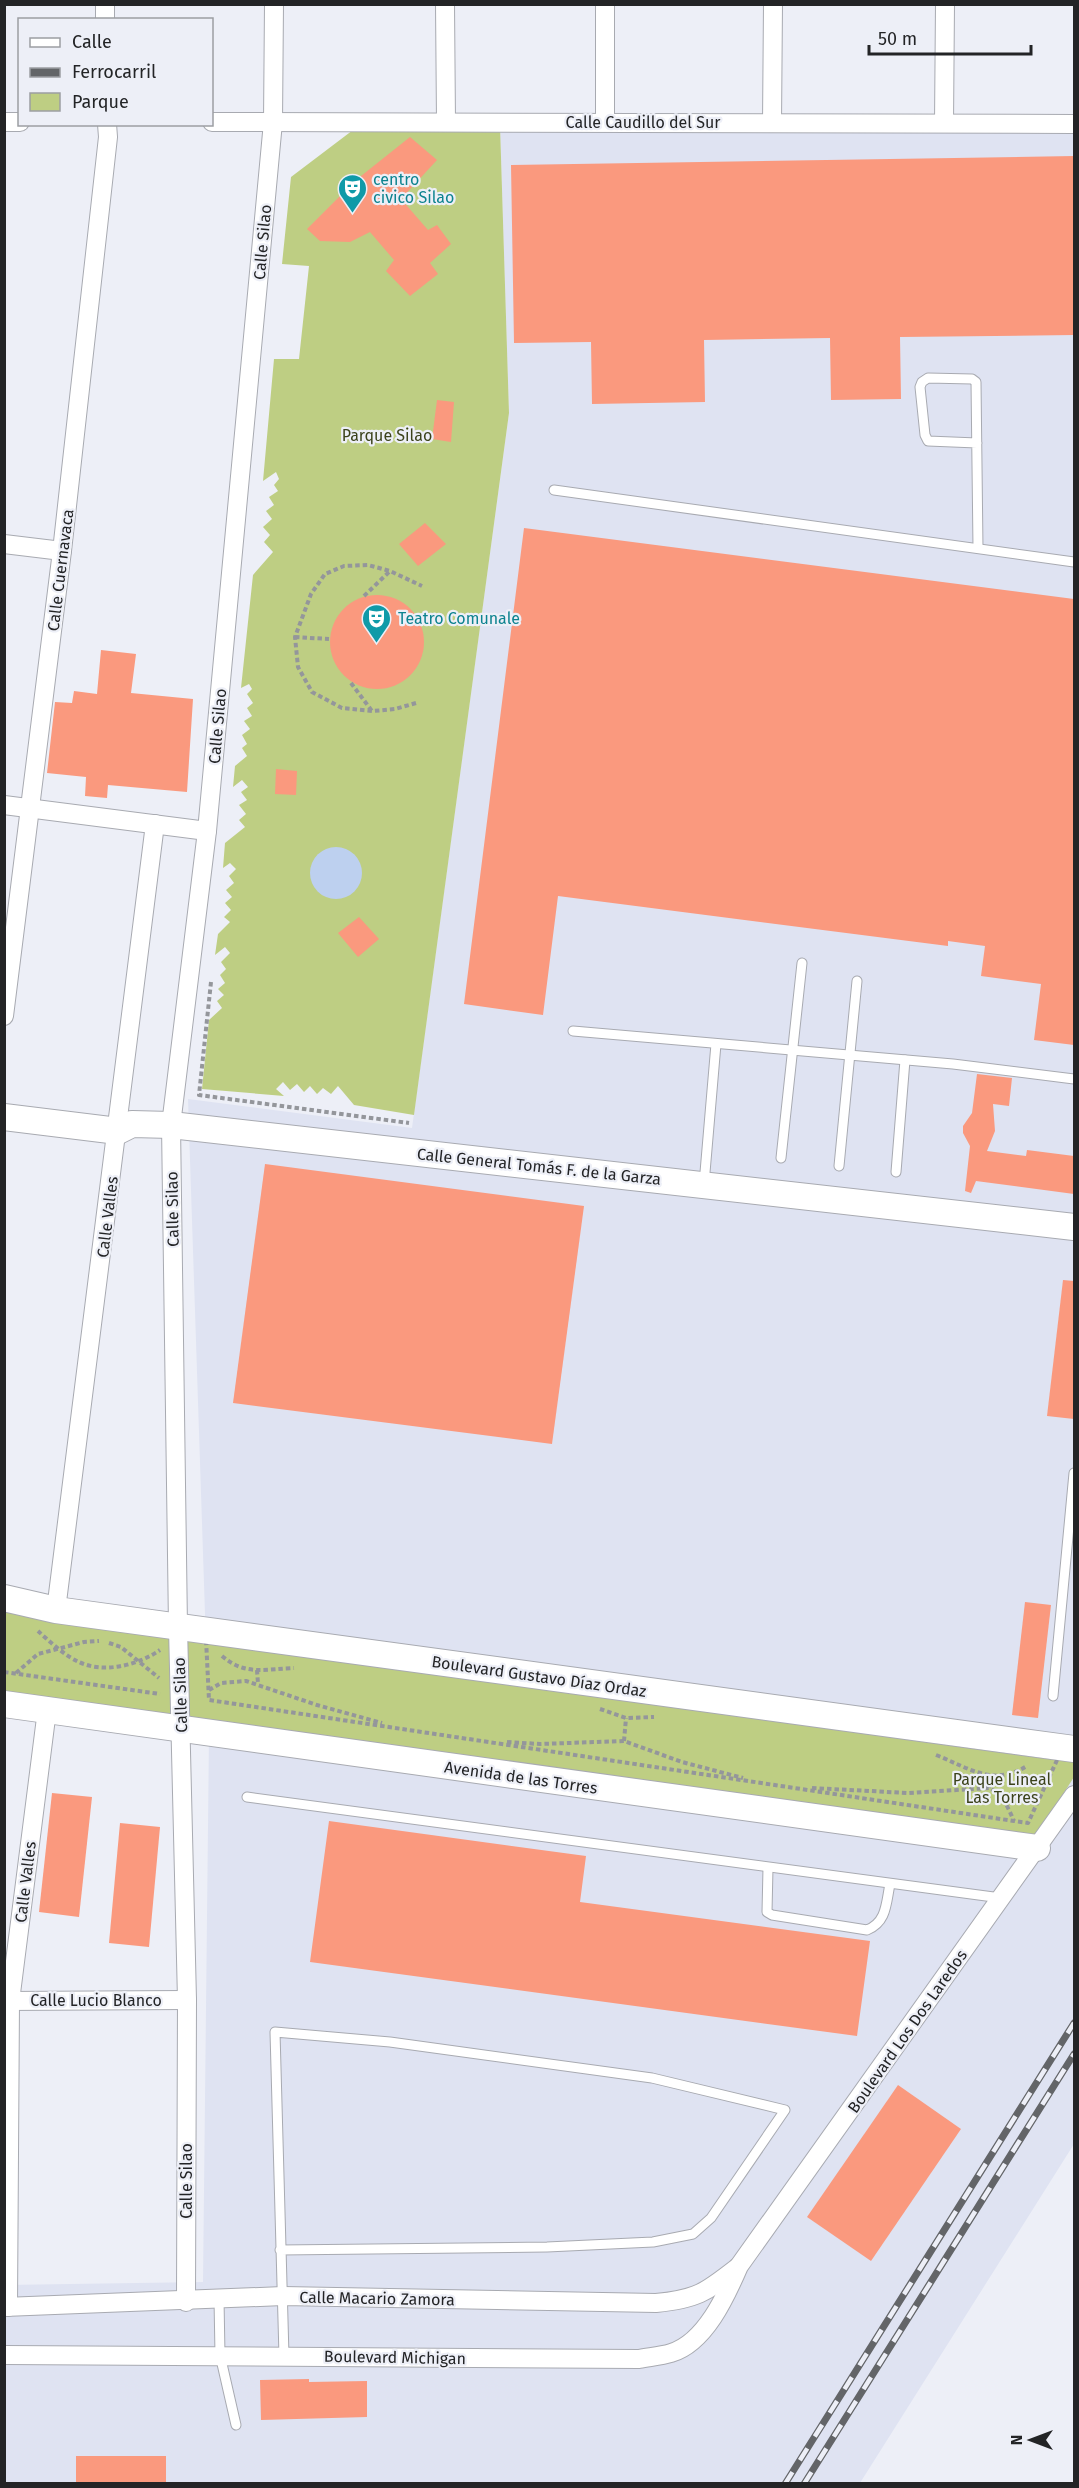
<svg xmlns="http://www.w3.org/2000/svg" width="1079" height="2488" font-family="'Fira Sans',sans-serif">
	<style>
		.built { fill: #dfe3f2 }
		.green { fill: #bece83 }
		.water { fill: #bdd0ef }
		.building { fill: #fa997e }
		.lines { fill: none; stroke-linecap: round; stroke-linejoin: round }
		.lane-casing { stroke: #a8aab1; stroke-width: 11 }
		.street-casing { stroke: #a8aab1; stroke-width: 20 }
		.secondary-casing { stroke: #a8aab1; stroke-width: 28 }
		.path { stroke: #94969b; stroke-width: 4; stroke-dasharray: 4.5 3; stroke-linecap: butt }
		.lane { stroke: #fff; stroke-width: 9 }
		.street { stroke: #fff; stroke-width: 18 }
		.secondary { stroke: #fff; stroke-width: 26 }
		.rail-casing { stroke: #636568; stroke-width: 7 }
		.rail { stroke: #edeff7; stroke-width: 4.5; stroke-dasharray: 14; stroke-linecap: butt }
		.labels { text-anchor: middle; stroke-width: 4.5; stroke-linejoin: round; paint-order: stroke }
		.street-label { font-size: 16px; fill: #232426; stroke: #edeff7 }
		.culture-label { font-size: 16px; fill: #0d838f; stroke: #edeff7; text-anchor: start }
		.park-label { font-size: 16px; fill: #3b421a; stroke: #edeff7 }
	</style>
	<rect width="100%" height="100%" fill="#edeff7"/>
	<!-- built -->
	<polygon class="built" points="500,125 1074,134 1074,2144 860,2483 5,2483 4,2285 203,2282 209,1735 188,1099 412,1128 509,413"/>
	<!-- green -->
	<g class="green">
		<polygon points="500,125 509,413 414,1115 354,1105 338,1086 331,1094 323,1088 317,1094 310,1086 304,1092 297,1084 290,1090 283,1082 276,1089 284,1096 202,1089 209,1020 222,1008 217,1001 224,995 218,989 225,983 220,975 226,969 221,962 230,953 225,947 215,955 218,934 230,922 224,917 231,910 225,903 232,897 226,890 234,883 229,876 236,869 230,863 223,868 225,843 245,827 239,820 246,814 239,805 247,800 241,792 248,787 242,780 233,787 235,766 247,756 242,748 247,744 242,735 250,729 244,721 252,716 247,708 253,703 247,694 252,689 249,684 241,688 253,575 273,552 264,542 270,535 263,527 272,519 266,511 274,505 269,497 278,491 274,485 279,479 276,472 263,481 274,359 299,359 309,266 282,264 291,177 357,127"/>
		<polygon points="4,1605 1074,1750 1074,1777 1033,1841 5,1692"/>
	</g>
	<!-- water -->
	<circle class="water" cx="336" cy="873" r="26"/>
	<!-- building -->
	<g class="building">
		<polygon points="410,137 437,160 401,199 428,230 437,225 451,244 430,263 438,274 410,296 386,271 394,260 370,232 350,242 320,241 307,229 356,180"/>
		<polygon points="1074,156 1074,335 900,337 901,399 831,400 830,338 704,340 705,402 592,404 591,342 514,343 511,165"/>
		<polygon points="437,400 454,402 451,442 432,439"/>
		<polygon points="425,523 446,544 418,566 399,544"/>
		<polygon points="524,528 1074,599 1074,1045 1034,1040 1041,984 981,976 985,946 948,941 948,946 558,896 543,1015 464,1004"/>
		<circle cx="377" cy="642" r="47"/>
		<polygon points="101,650 136,654 131,693 193,699 187,792 108,785 107,798 85,796 86,777 47,773 55,702 72,703 74,691 97,694"/>
		<polygon points="276,769 297,771 296,795 275,794"/>
		<polygon points="359,917 379,939 358,957 338,933"/>
		<polygon points="977,1074 1012,1078 1009,1106 993,1104 995,1131 987,1151 1026,1156 1027,1150 1074,1156 1074,1194 976,1181 971,1193 965,1191 970,1146 963,1133 963,1126 972,1113"/>
		<polygon points="265,1164 584,1206 552,1444 233,1403"/>
		<polygon points="1063,1280 1074,1281 1074,1419 1047,1416"/>
		<polygon points="1025,1602 1051,1605 1038,1718 1012,1715"/>
		<polygon points="52,1793 92,1797 79,1917 39,1912"/>
		<polygon points="329,1821 586,1856 580,1902 870,1941 857,2036 310,1962"/>
		<polygon points="120,1823 160,1827 149,1947 109,1943"/>
		<polygon points="898,2085 961,2129 871,2261 807,2217"/>
		<polygon points="309,2379 309,2382 367,2381 367,2417 261,2420 260,2380"/>
		<rect x="76" y="2456" width="90" height="28"/>
	</g>
	<g class="lines">
		<defs>
			<g id="lane">
				<polyline points="977,443 928,441 925,435 920,387 922,382 928,378 972,379 976,382 978,548"/>
				<polyline points="554,490 1074,562"/>
				<polyline points="573,1031 953,1064 1074,1079"/>
				<polyline points="781,1158 802,963"/>
				<polyline points="839,1166 857,981"/>
				<polyline points="896,1172 905,1060"/>
				<polyline points="704,1184 716,1044"/>
				<polyline points="1053,1696 1074,1473"/>
				<polyline points="247,1797 1001,1898"/>
				<path d="M768,1868L767,1912L772,1915L867,1930C887,1922 886,1903 890,1884"/>
				<polyline points="280,2250 547,2247 653,2242 693,2234 711,2218 785,2110 652,2078 390,2042 275,2032 284,2356"/>
				<polyline points="219,2299 220,2355 236,2425"/>
			</g>
			<g id="street">
				<polyline points="105,4 105,20"/>
				<polyline points="445,4 446,122"/>
				<polyline points="4,122 20,122"/>
				<polyline points="212,122 1074,124"/>
				<polyline points="605,122 605,4"/>
				<polyline points="772,123 773,4"/>
				<polyline points="944,123 945,4"/>
				<polyline points="4,544 62,551"/>
				<polyline points="4,805 207,831"/>
				<polyline points="4,1016 62,551 108,137 107,124"/>
				<polyline points="56,1610 155,824"/>
				<polyline points="4,2001 187,2000"/>
				<polyline points="186,2302 187,2000 178,1627 171,1125 207,831 273,122 274,4"/>
				<path d="M4,2307L283,2296L656,2303C698,2299 706,2292 738,2267"/>
				<polyline points="8,2307 10,2001 47,1710"/>
				<path d="M4,2355L639,2359C649,2357 661,2356 671,2353C705,2343 726,2296 739,2266L1074,1795"/>
			</g>
			<g id="secondary">
				<polyline points="4,1117 118,1131 132,1124 171,1125 1074,1227"/>
				<polyline points="4,1598 56,1610 1074,1749"/>
				<polyline points="4,1704 1037,1848"/>
			</g>
		</defs>
		<!-- lane casing -->
		<use href="#lane" class="lane-casing"/>
		<!-- street casing -->
		<use href="#street" class="street-casing"/>
		<!-- secondary casing -->
		<use href="#secondary" class="secondary-casing"/>
		<!-- path -->
		<g class="path">
			<polyline points="364,596 389,572"/>
			<polyline points="295,637 329,639"/>
			<polyline points="351,683 372,711"/>
			<polyline points="416,703 395,709 373,711 342,708 312,692 298,667 295,637 311,594 325,574 344,566 368,565 390,571 422,586"/>
			<polyline points="211,982 199,1095 409,1123"/>
			<path d="M38,1631C49,1641 65,1656 79,1662C104,1674 138,1665 160,1650"/>
			<polygon points="206,1639 1058,1758 1028,1823 1014,1821 209,1700"/>
			<polyline points="109,1643 121,1647 159,1678"/>
			<path d="M222,1656C245,1676 266,1669 294,1668"/>
			<polyline points="257,1670 258,1684"/>
			<polyline points="4,1672 160,1694"/>
			<polyline points="16,1673 38,1654 84,1642 99,1641"/>
			<polyline points="209,1690 221,1683 246,1681 317,1705 382,1723"/>
			<polyline points="600,1709 626,1718 654,1717"/>
			<polyline points="624,1741 626,1718"/>
			<polyline points="507,1742 540,1744 624,1741 682,1762 743,1778"/>
			<path d="M936,1755C969,1768 993,1787 1027,1766"/>
			<path d="M812,1788L908,1793L989,1788C1003,1794 1008,1808 1014,1821"/>
			<polyline points="989,1788 991,1777"/>
		</g>
		<!-- lane -->
		<use href="#lane" class="lane"/>
		<!-- street -->
		<use href="#street" class="street"/>
		<!-- secondary -->
		<use href="#secondary" class="secondary"/>
		<defs>
			<g id="rail">
				<polyline points="785,2484 1074,2023"/>
				<polyline points="804,2484 1074,2054"/>
			</g>
		</defs>
		<!-- rail casing -->
		<use href="#rail" class="rail-casing"/>
		<!-- rail -->
		<use href="#rail" class="rail"/>
	</g>
	<!-- icons -->
	<defs>
		<symbol id="theatre-pin" viewBox="-11 -11 22 30"><path d="M0 17L-7.5 6A9.5 9.5 0 1 1 7.5 6Z" fill="#0f9aa8" stroke="#edeff7"/><path d="M-5-5.5Q0-4 5-5.5V0Q5 5 0 6Q-5 5-5 0ZM-3.3-2.5H-1v1.5H-3.3ZM1-2.5H3.3v1.5H1ZM-2.8 1Q0 5.5 2.8 1Z" fill="#fff"/></symbol>
	</defs>
	<g fill-rule="evenodd">
		<use href="#theatre-pin" x="336" y="172" width="33" height="45"/>
		<use href="#theatre-pin" x="360" y="602" width="33" height="45"/>
	</g>
	<g class="labels">
		<!-- street labels -->
		<g class="street-label">
			<text x="643" y="128">Calle Caudillo del Sur</text>
			<text transform="translate(262 242) rotate(-85)" y="6">Calle Silao</text>
			<text transform="translate(60 570) rotate(-83)" y="6">Calle Cuernavaca</text>
			<text transform="translate(217 726) rotate(-85)" y="6">Calle Silao</text>
			<text transform="translate(539 1166) rotate(6)" y="6">Calle General Tomás F. de la Garza</text>
			<text transform="translate(172 1209) rotate(-91)" y="6">Calle Silao</text>
			<text transform="translate(107 1217) rotate(-83)" y="6">Calle Valles</text>
			<text transform="translate(539 1676) rotate(8)" y="6">Boulevard Gustavo Díaz Ordaz</text>
			<text transform="translate(180 1695) rotate(-92)" y="6">Calle Silao</text>
			<text transform="translate(521 1777) rotate(8)" y="6">Avenida de las Torres</text>
			<text transform="translate(25 1882) rotate(-83)" y="6">Calle Valles</text>
			<text x="96" y="2006">Calle Lucio Blanco</text>
			<text transform="translate(907 2031) rotate(-55)" y="6">Boulevard Los Dos Laredos</text>
			<text transform="translate(186 2181) rotate(-90)" y="6">Calle Silao</text>
			<text transform="translate(377 2298) rotate(1)" y="6">Calle Macario Zamora</text>
			<text transform="translate(395 2357) rotate(1)" y="6">Boulevard Michigan</text>
		</g>
		<!-- culture labels -->
		<g class="culture-label">
			<text x="373" y="185">centro<tspan x="373" dy="18">civico Silao</tspan></text>
			<text x="398" y="624">Teatro Comunale</text>
		</g>
		<!-- park labels -->
		<g class="park-label">
			<text x="387" y="441">Parque Silao</text>
			<text x="1002" y="1785">Parque Lineal<tspan x="1002" dy="18">Las Torres</tspan></text>
		</g>
	</g>
	<!-- border -->
	<rect width="1079" height="2488" fill="none" stroke="#232426" stroke-width="12"/>
	<!-- legend -->
	<rect x="18" y="18" width="195" height="108" fill="#edeff7" stroke="#9c9ea3" stroke-width="1.5"/>
	<rect x="30" y="38" width="30" height="9" fill="#ffffff" stroke="#9c9ea3" stroke-width="1.5"/>
	<text x="72" y="48" font-size="18" fill="#232426">Calle</text>
	<rect x="30" y="68" width="30" height="9" fill="#636568" stroke="#9c9ea3" stroke-width="1.5"/>
	<text x="72" y="78" font-size="18" fill="#232426">Ferrocarril</text>
	<rect x="30" y="93" width="30" height="18" fill="#bece83" stroke="#9c9ea3" stroke-width="1.5"/>
	<text x="72" y="108" font-size="18" fill="#232426">Parque</text>
	<!-- north arrow -->
	<g transform="translate(1031 2440) rotate(270)" stroke="#edeff7" stroke-width="4.5" paint-order="stroke">
	<path d="M0-4.5L10 22L0 15L-10 22Z" fill="#232426"/>
	<text y="-9" font-size="16" font-weight="bold" text-anchor="middle" fill="#232426">N</text>
	</g>
	<!-- scale -->
	<path d="M869 45v9h162v-9" fill="none" stroke="#232426" stroke-width="3"/>
	<text x="878" y="45" font-size="18" fill="#232426" stroke="#edeff7" stroke-width="4.5" paint-order="stroke">50 m</text>
</svg>
